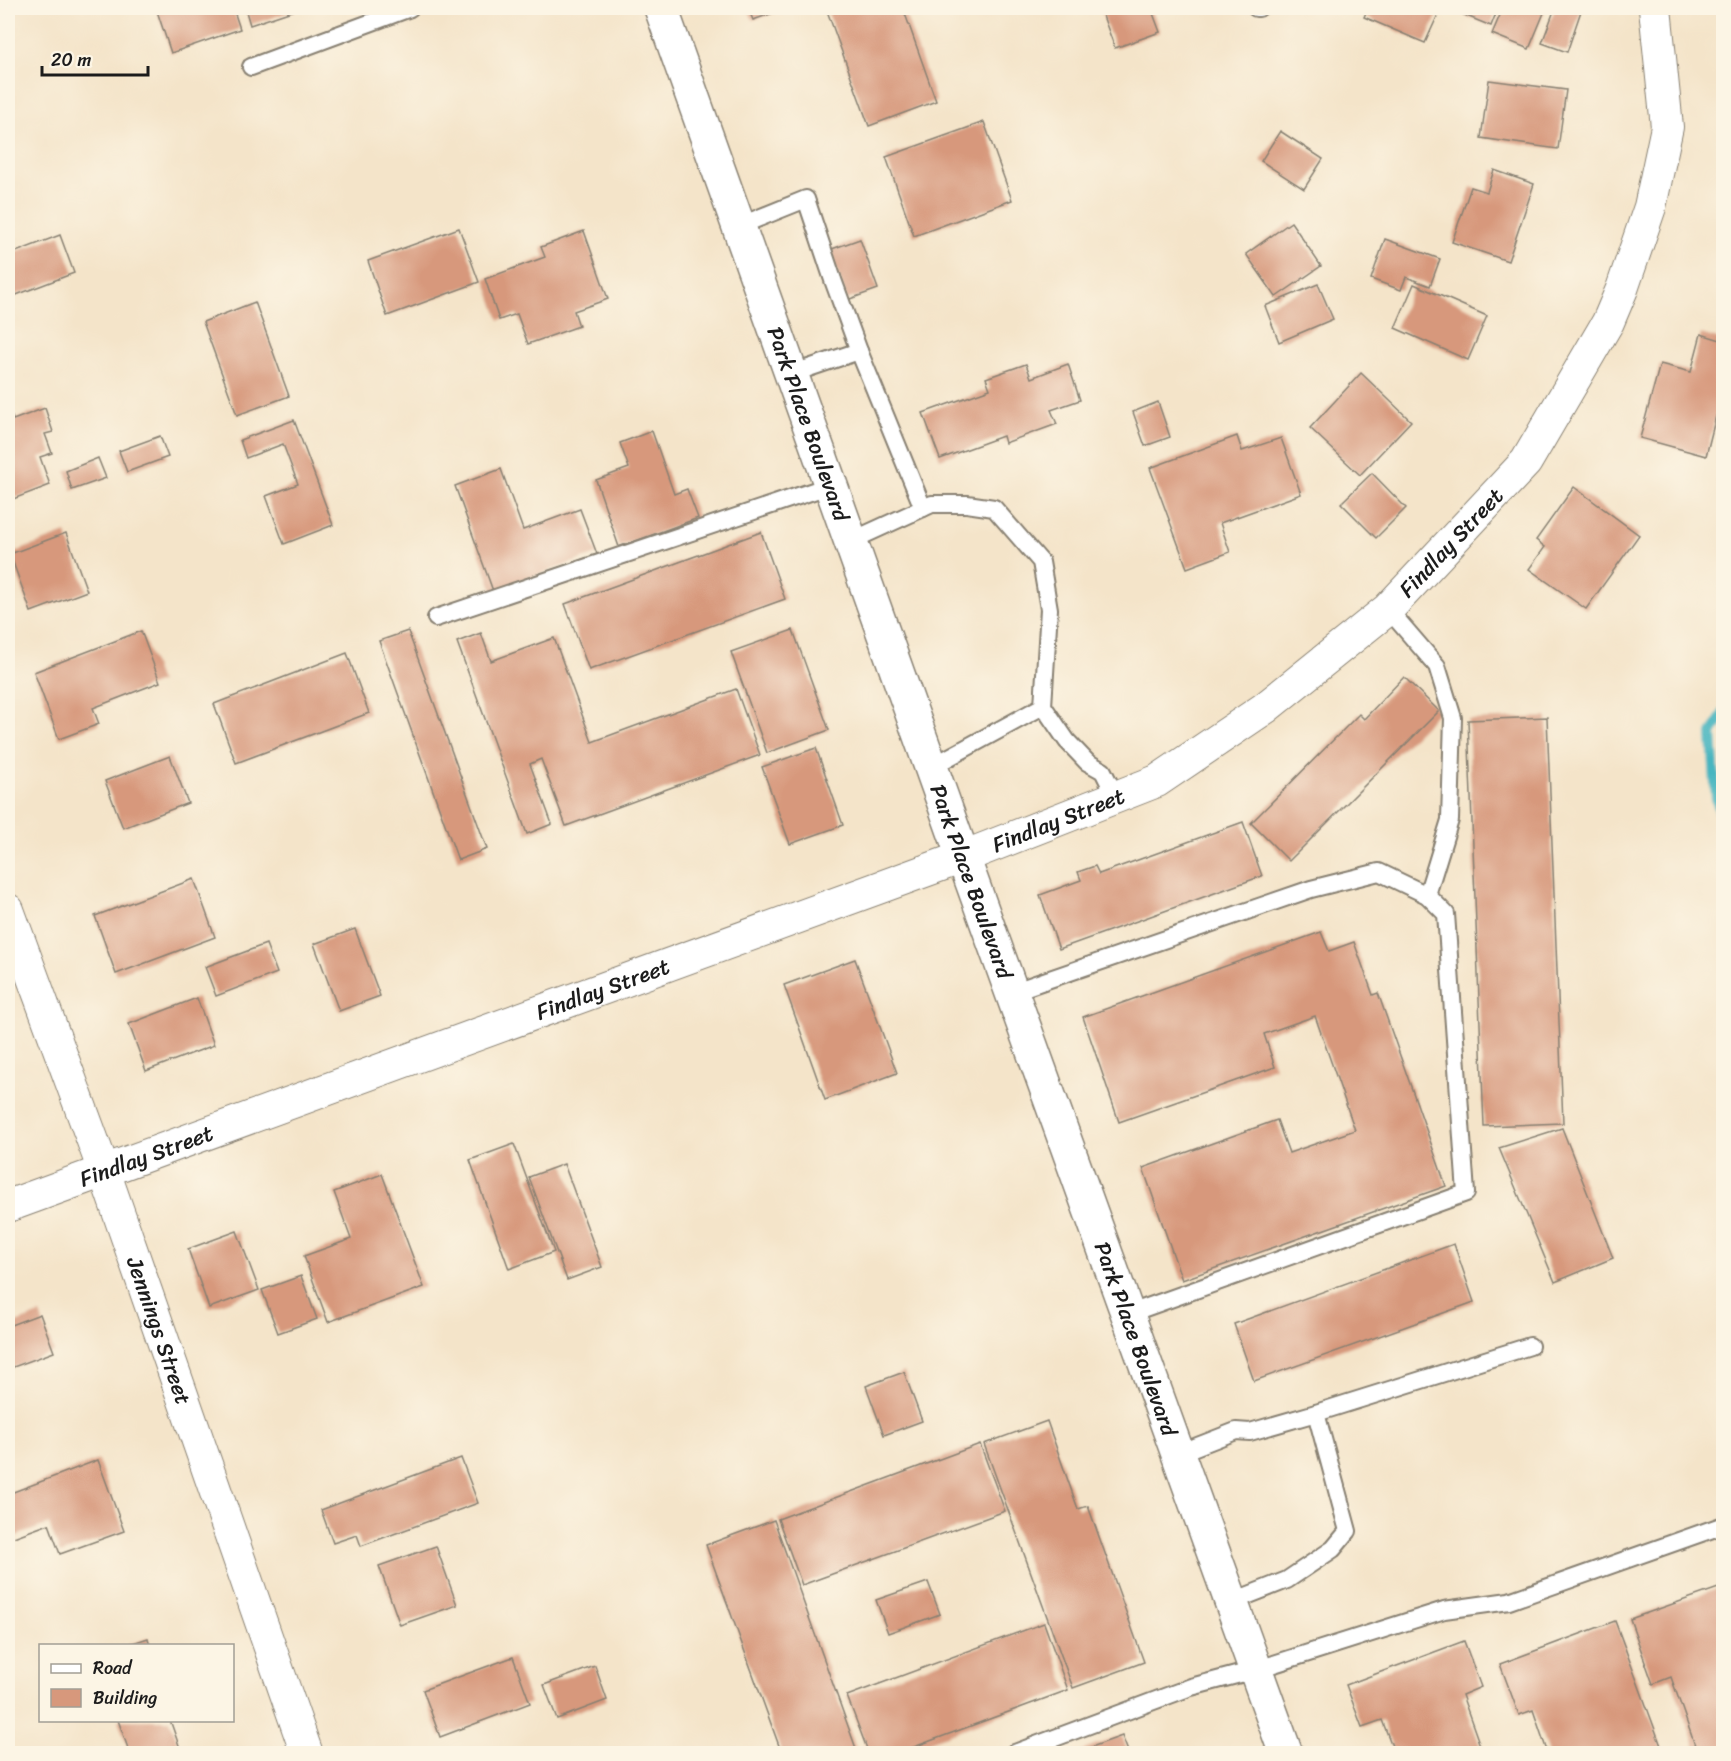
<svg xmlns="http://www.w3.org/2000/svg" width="1731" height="1761" font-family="Sriracha,sans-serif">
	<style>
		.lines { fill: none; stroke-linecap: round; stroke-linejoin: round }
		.stream { stroke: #46b5c0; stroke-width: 10 }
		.building { fill: #d7987c }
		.service-casing { stroke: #888072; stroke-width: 20 }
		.minor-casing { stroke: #888072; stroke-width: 34 }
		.tertiary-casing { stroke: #888072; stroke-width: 36 }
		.service { stroke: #fff; stroke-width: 16 }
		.minor { stroke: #fff; stroke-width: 32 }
		.tertiary { stroke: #fff; stroke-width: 33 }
		.labels { text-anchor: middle; stroke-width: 6; stroke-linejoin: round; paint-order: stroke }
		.street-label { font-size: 22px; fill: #1c1c1c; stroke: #fcf5e5 }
	</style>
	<rect width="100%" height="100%" fill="#fcf5e5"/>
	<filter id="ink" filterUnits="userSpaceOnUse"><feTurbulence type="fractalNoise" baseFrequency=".0167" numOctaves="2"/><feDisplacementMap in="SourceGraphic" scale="12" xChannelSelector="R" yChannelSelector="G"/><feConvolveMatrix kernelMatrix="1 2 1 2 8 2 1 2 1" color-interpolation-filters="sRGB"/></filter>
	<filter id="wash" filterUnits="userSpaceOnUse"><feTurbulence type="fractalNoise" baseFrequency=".008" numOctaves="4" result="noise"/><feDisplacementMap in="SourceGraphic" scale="24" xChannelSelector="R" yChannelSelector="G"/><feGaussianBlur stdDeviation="1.35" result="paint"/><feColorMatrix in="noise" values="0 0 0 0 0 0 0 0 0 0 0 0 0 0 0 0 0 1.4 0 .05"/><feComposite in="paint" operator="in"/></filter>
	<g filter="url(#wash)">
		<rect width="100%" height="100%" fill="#f4e4c9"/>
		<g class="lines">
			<!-- stream -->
			<polyline class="stream" points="1724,712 1712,734 1716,798 1724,826"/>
		</g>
		<g id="blocks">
			<!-- building -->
			<g class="building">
				<polygon points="156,8 233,8 240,29 171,53"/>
				<polygon points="245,8 301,8 250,25"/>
				<polygon points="748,8 788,8 753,20"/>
				<polygon points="826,8 903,8 936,101 869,126"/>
				<polygon points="1100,8 1151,8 1160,32 1115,48"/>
				<polygon points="1368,8 1441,8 1425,43 1364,17"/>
				<polygon points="1459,8 1498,8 1491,26 1457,12"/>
				<polygon points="1503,8 1546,8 1529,49 1492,34"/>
				<polygon points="1555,8 1582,8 1567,52 1542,43"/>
				<polygon points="1489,80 1566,90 1558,149 1481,138"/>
				<polygon points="984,122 1012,200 914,236 886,157"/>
				<polygon points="1280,131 1323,159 1304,189 1261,161"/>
				<polygon points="1494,170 1534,184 1508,261 1452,242 1471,187 1487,192"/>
				<polygon points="1291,222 1321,266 1276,297 1246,254"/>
				<polygon points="459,228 479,282 387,316 368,261"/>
				<polygon points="584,231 608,299 574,311 579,326 528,344 517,314 499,320 485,279 545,257 541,247"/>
				<polygon points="60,235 74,273 11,297 8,288 8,255"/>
				<polygon points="860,239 878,289 847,300 829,250"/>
				<polygon points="1385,239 1440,259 1430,286 1406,277 1401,290 1371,279"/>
				<polygon points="1318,284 1333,319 1279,342 1265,306"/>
				<polygon points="1414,284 1487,316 1468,360 1395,328"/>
				<polygon points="255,302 289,396 237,415 203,322"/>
				<polygon points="1701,334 1724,341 1724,418 1716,416 1706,456 1640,438 1660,364 1691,372"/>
				<polygon points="1026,364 1031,378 1068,364 1080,400 1051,410 1057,424 1005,443 1003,436 940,459 923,413 990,389 986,378"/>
				<polygon points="1361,373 1411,421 1360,475 1310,428"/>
				<polygon points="1158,402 1170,437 1145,446 1133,412"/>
				<polygon points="8,405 13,420 45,408 53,432 45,434 52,453 40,457 50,485 8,501"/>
				<polygon points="294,420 333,525 284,544 266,496 298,484 283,444 246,458 240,440"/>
				<polygon points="652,431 674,494 687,489 698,518 619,547 596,480 629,468 620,443"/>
				<polygon points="160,436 168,457 127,472 119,451"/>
				<polygon points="1237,436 1242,451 1281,438 1301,494 1220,523 1230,552 1187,568 1150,468"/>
				<polygon points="98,458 106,478 72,490 66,471"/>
				<polygon points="501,469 523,530 580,509 597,554 493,591 455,486"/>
				<polygon points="1372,473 1406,508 1376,538 1341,503"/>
				<polygon points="1574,487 1639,535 1586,609 1529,569 1545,547 1536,540"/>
				<polygon points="761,532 785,599 589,670 565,604"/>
				<polygon points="66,533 87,591 31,612 10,554"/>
				<polygon points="793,630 829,730 767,753 731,652"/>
				<polygon points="141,631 160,682 93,708 99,724 59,739 34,672"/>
				<polygon points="408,631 487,849 458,860 379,641"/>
				<polygon points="481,633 491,661 554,638 592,742 736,689 760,755 566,826 541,759 530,764 552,824 527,834 457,642"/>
				<polygon points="347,653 369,713 236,763 214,704"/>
				<polygon points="1404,677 1439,711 1289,861 1251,823 1359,714 1364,719"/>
				<polygon points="1547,717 1563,1123 1484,1126 1468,720"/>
				<polygon points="816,748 843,825 790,844 762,767"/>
				<polygon points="170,756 188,803 123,828 105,781"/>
				<polygon points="1243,822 1262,876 1059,949 1040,895 1081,880 1078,872 1095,866 1099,874"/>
				<polygon points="194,879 215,937 116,974 95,916"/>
				<polygon points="355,929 380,996 339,1011 314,944"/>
				<polygon points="1321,932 1329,951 1354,942 1373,995 1378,993 1446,1186 1182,1280 1143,1168 1277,1120 1289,1153 1355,1130 1315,1016 1264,1034 1275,1067 1119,1122 1083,1017"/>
				<polygon points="266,944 277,973 216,996 205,967"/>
				<polygon points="855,959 897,1073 825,1100 784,985"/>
				<polygon points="197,998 214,1045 146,1071 129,1024"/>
				<polygon points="1562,1128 1613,1258 1555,1282 1499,1148"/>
				<polygon points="514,1144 554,1252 509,1269 470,1160"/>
				<polygon points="564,1164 602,1267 567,1280 529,1177"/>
				<polygon points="382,1174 424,1287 328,1322 304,1256 351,1239 334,1192"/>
				<polygon points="237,1231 259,1290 209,1308 188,1249"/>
				<polygon points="1454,1244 1474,1302 1254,1381 1234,1324"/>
				<polygon points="301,1276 317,1319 278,1333 262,1290"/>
				<polygon points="40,1314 54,1352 8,1369 8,1326"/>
				<polygon points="904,1372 922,1421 884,1435 866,1386"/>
				<polygon points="1047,1421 1078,1509 1088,1506 1144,1662 1073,1688 984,1444"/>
				<polygon points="980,1444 1005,1511 802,1585 778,1519"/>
				<polygon points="461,1458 478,1503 361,1546 357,1535 333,1543 321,1510"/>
				<polygon points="98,1460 124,1531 60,1554 49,1524 11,1538 8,1528 8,1494"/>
				<polygon points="774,1520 858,1754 782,1754 706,1545"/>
				<polygon points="436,1546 457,1605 400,1625 379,1566"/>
				<polygon points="928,1582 940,1614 888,1633 876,1600"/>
				<polygon points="1724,1586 1724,1754 1698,1754 1671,1677 1653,1684 1630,1619"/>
				<polygon points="1615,1621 1664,1754 1548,1754 1533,1710 1519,1715 1500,1664"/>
				<polygon points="1044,1623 1068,1690 895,1754 869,1754 847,1696"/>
				<polygon points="148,1638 150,1646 127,1646 127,1645"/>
				<polygon points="1464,1641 1481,1687 1462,1695 1483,1754 1395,1754 1382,1720 1362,1727 1346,1685"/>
				<polygon points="513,1657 530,1703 440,1737 423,1690"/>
				<polygon points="595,1666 607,1700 557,1719 544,1685"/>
				<polygon points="118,1720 170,1720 182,1754 130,1754"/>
				<polygon points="1122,1736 1129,1754 1075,1754 1075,1753"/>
			</g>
		</g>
	</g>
	<g filter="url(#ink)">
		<use href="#blocks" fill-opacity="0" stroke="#888072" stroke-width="1.5"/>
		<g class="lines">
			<defs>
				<g id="service">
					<polyline points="1256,8 1259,8"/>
					<polyline points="251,67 410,8"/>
					<polyline points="739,226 806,199 833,280 859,351"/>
					<polyline points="791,374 859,351 923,508"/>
					<polyline points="851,541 932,504 967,504 994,508 1041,562 1049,609 1043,706 931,767"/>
					<polyline points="1388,609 1437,666 1453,718 1450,820 1427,895"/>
					<polyline points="436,618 831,485"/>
					<polyline points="1043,706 1067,741 1087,762 1103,771 1116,797"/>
					<polyline points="1012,992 1311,889 1379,872 1427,895 1446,914 1466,1193 1128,1314"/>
					<polyline points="1316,1413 1530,1346"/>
					<polyline points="1177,1454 1236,1431 1250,1432 1316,1413 1348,1531 1333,1549 1287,1580 1231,1602"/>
					<polyline points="1012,1754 1191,1687 1255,1670 1444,1610 1509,1601 1724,1525"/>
				</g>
				<g id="minor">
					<path id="s1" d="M8,910L104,1171L307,1754"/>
					<path id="s2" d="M8,1206L963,857L1157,781L1265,708L1388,609L1526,462L1608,322L1622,289L1650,207L1667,127L1655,8"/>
				</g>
				<g id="tertiary">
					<path id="s3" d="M661,8L963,857L1286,1754"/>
				</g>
			</defs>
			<!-- service casing -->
			<use href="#service" class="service-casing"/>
			<!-- minor casing -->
			<use href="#minor" class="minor-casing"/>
			<!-- tertiary casing -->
			<use href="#tertiary" class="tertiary-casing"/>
			<!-- service -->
			<use href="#service" class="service"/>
			<!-- minor -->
			<use href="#minor" class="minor"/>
			<!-- tertiary -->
			<use href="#tertiary" class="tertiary"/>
		</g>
	</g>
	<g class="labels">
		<!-- street labels -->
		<g class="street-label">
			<text dy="8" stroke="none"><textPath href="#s3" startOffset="441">Park Place Boulevard</textPath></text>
			<text dy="8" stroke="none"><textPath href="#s2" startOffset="1605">Findlay Street</textPath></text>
			<text dy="8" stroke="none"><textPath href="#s2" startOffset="1119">Findlay Street</textPath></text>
			<text dy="8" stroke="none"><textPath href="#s3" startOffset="927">Park Place Boulevard</textPath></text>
			<text dy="8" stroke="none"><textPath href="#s2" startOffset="633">Findlay Street</textPath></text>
			<text dy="8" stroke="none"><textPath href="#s2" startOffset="147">Findlay Street</textPath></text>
			<text dy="8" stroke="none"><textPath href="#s1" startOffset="447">Jennings Street</textPath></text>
			<text dy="8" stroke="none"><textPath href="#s3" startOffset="1413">Park Place Boulevard</textPath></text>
		</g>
	</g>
	<!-- margin -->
	<rect width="1731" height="1761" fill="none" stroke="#fcf5e5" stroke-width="30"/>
	<!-- legend -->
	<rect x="39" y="1644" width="195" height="78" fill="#fcf5e5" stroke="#a29e95" stroke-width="1.5"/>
	<rect x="51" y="1664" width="30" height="9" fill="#ffffff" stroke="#a29e95" stroke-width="1.5"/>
	<text x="93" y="1674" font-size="18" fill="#1c1c1c">Road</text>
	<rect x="51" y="1689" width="30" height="18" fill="#d7987c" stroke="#a29e95" stroke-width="1.5"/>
	<text x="93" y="1704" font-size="18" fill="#1c1c1c">Building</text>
	<!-- scale -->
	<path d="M42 66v9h106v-9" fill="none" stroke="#1c1c1c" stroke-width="3"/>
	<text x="51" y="66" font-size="18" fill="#1c1c1c" stroke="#fcf5e5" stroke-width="4.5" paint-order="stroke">20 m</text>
</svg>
